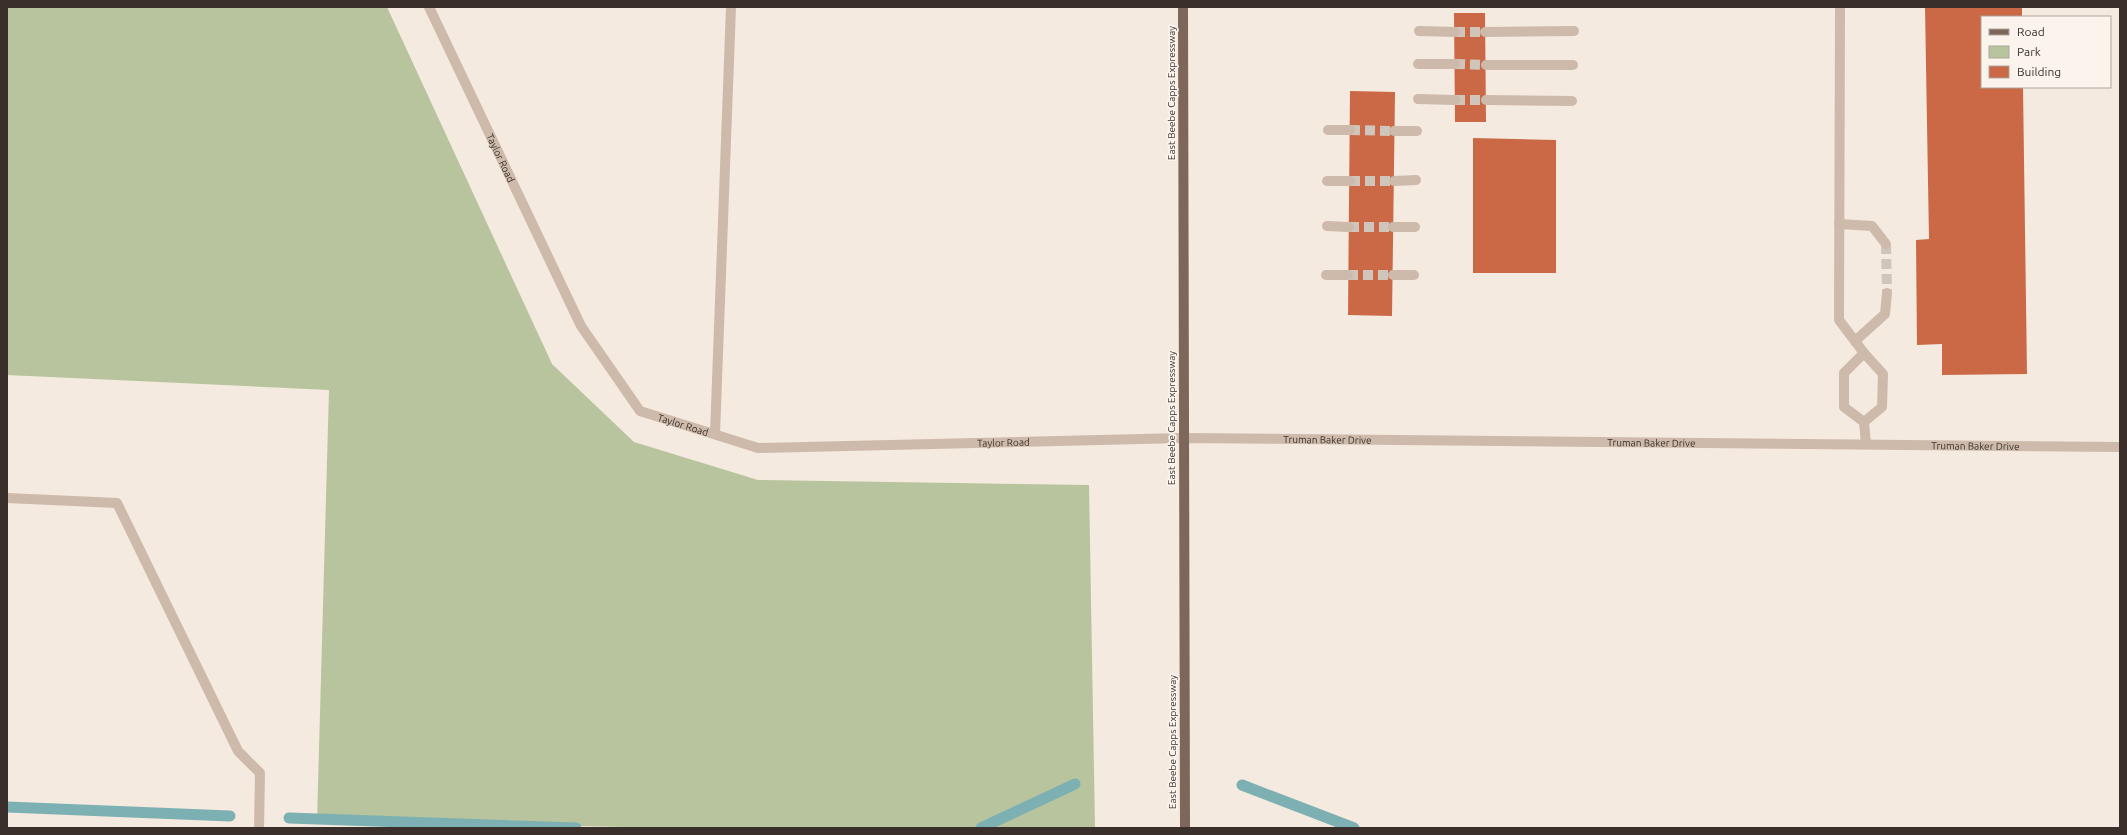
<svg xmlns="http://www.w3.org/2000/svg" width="2127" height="835" font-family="Ubuntu,sans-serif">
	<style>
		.green { fill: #b7c49e }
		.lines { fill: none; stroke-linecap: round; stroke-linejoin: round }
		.stream { stroke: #7db0b3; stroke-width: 11 }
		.building { fill: #cb6846 }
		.minor-tunnel { stroke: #cfc5bb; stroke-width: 10; stroke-dasharray: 10 5; stroke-linecap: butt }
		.minor { stroke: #cdbaaa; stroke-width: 10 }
		.major { stroke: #7d665a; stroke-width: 10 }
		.labels { text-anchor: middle; stroke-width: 3.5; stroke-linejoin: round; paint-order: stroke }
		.street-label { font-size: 10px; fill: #3a2f2a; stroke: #fbf4ec }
	</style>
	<rect width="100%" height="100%" fill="#f4eadf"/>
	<!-- green -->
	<polygon class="green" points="7,7 387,7 552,364 634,442 758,480 1089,485 1095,828 679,828 317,821 329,390 7,375"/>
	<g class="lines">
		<!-- stream -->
		<g class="stream">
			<polyline points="1242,785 1354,828"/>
			<polyline points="7,807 230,816"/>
			<polyline points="289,818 576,828"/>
			<polyline points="981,828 1075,784"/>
		</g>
	</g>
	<!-- building -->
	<g class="building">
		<polygon points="1925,7 2022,7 2022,17 1982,17 1982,87 2023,87 2027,374 1942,375 1942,344 1917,345 1916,240 1929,239"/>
		<polygon points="1454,13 1485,13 1486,122 1455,122"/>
		<polygon points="1350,91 1395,92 1392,316 1348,315"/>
		<polygon points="1473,138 1556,140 1556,273 1473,273"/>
	</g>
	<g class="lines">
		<!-- minor-tunnel -->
		<g class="minor-tunnel">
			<polyline points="1455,32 1485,32"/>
			<polyline points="1455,64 1486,65"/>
			<polyline points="1455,100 1486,100"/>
			<polyline points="1350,130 1394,131"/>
			<polyline points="1350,181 1394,181"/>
			<polyline points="1349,227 1393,227"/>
			<polyline points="1886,244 1887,293"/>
			<polyline points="1348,275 1393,275"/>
		</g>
		<!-- minor -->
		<g class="minor">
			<path id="s1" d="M429,7L581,326L640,411L758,448L1183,438L2120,447"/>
			<polyline points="1840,7 1839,320 1864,353 1883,374 1882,407 1864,422"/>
			<polyline points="1419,31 1455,32"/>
			<polyline points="1485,32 1574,31"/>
			<polyline points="1418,64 1455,64"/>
			<polyline points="1486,65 1573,65"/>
			<polyline points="1418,99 1455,100"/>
			<polyline points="1486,100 1572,101"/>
			<polyline points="1328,130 1350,130"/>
			<polyline points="1394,131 1417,131"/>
			<polyline points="1327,181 1350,181"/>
			<polyline points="1394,181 1416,180"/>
			<polyline points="1839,224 1872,226 1886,244"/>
			<polyline points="1327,226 1349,227"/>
			<polyline points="1393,227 1415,227"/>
			<polyline points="1326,275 1348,275"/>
			<polyline points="1393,275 1414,275"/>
			<polyline points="1855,341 1885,314 1887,293"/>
			<polyline points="1864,353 1844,373 1844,407 1864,422"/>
			<polyline points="1864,422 1866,444"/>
			<polyline points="715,434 731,7"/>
			<polyline points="7,498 117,503 238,751 260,773 259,828"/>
		</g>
		<!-- major -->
		<polyline class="major" points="1183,7 1185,828"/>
	</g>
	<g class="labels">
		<!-- street labels -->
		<g class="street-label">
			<text transform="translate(1171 93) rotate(-90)" y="4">East Beebe Capps Expressway</text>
			<text dy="4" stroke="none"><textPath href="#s1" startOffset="167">Taylor Road</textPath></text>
			<text transform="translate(1171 418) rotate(-90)" y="4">East Beebe Capps Expressway</text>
			<text dy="4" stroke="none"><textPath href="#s1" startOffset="502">Taylor Road</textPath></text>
			<text dy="4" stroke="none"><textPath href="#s1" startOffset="1150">Truman Baker Drive</textPath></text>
			<text dy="4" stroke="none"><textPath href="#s1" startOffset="826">Taylor Road</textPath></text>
			<text dy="4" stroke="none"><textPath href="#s1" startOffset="1474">Truman Baker Drive</textPath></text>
			<text dy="4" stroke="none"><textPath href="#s1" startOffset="1798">Truman Baker Drive</textPath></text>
			<text transform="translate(1172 742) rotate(-90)" y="4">East Beebe Capps Expressway</text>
		</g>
	</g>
	<!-- border -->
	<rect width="2127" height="835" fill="none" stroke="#3a2f2a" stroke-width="16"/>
	<!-- legend -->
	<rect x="1981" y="16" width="130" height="72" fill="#fbf4ec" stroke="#aea59e"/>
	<rect x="1989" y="29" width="20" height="6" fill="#7d665a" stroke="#aea59e"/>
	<text x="2017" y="36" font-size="12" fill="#3a2f2a">Road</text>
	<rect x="1989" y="46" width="20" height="12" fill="#b7c49e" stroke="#aea59e"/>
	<text x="2017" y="56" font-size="12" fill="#3a2f2a">Park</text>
	<rect x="1989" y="66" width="20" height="12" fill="#cb6846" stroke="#aea59e"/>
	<text x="2017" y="76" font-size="12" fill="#3a2f2a">Building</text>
</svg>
